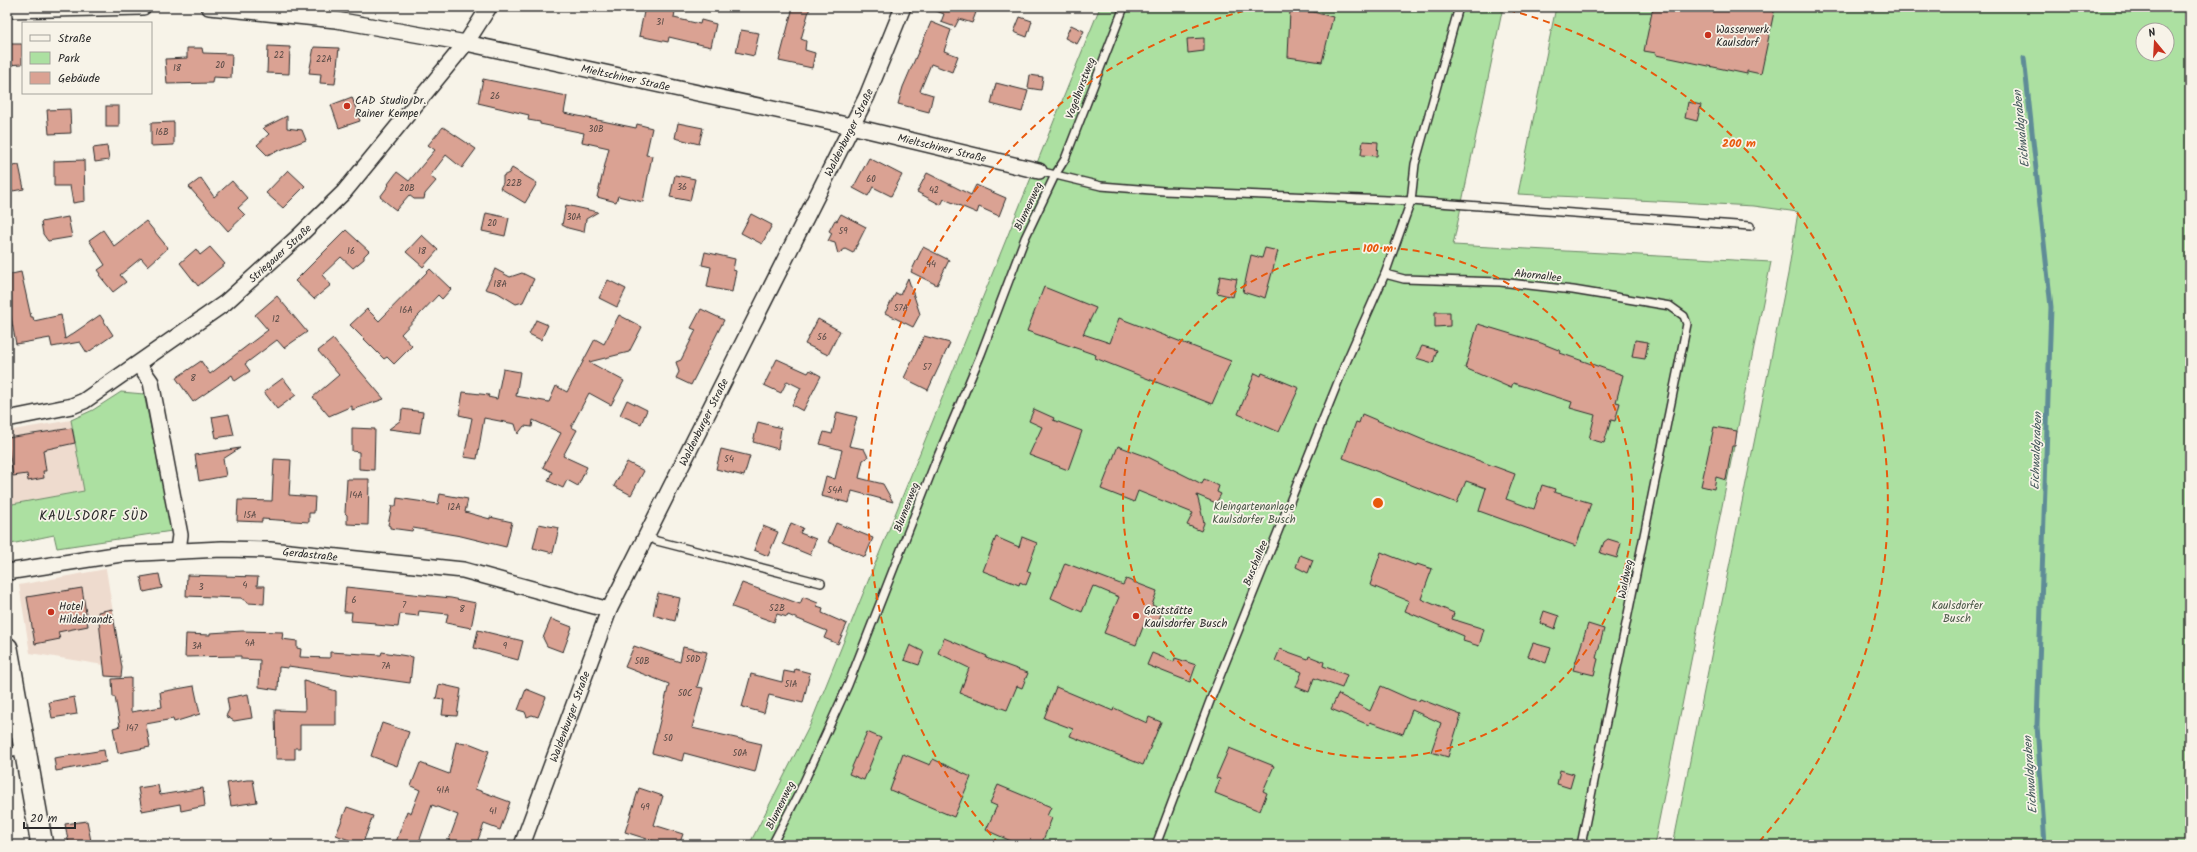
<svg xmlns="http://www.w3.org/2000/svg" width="2197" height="852" font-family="Kalam,sans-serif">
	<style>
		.built { fill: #eedbce }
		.green { fill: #ace0a1; stroke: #6c8666; fill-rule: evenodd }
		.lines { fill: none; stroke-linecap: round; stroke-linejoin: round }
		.stream { stroke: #5e8c97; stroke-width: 5 }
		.building { fill: #daa293; stroke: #2b2b2b }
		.service-casing { stroke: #2b2b2b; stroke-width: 10 }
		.minor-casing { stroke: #2b2b2b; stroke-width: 18 }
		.secondary-casing { stroke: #2b2b2b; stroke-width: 24 }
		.service { stroke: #f7f3e8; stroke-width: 7 }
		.minor { stroke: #f7f3e8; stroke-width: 15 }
		.secondary { stroke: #f7f3e8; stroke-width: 21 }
		.ring { fill: none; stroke: #e8590c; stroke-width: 2; stroke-dasharray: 7 5 }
		.poi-dot { fill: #c8321e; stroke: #f7f3e8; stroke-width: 1.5 }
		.labels { text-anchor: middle; stroke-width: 3.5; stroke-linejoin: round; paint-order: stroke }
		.number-label { font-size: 9px; fill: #574945 }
		.poi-label { font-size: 11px; fill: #2b2b2b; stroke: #f7f3e8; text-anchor: start }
		.street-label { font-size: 11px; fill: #2b2b2b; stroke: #f7f3e8 }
		.park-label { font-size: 11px; fill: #4b5848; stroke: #f7f3e8 }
		.water-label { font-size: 12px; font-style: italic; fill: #405458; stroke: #f7f3e8 }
		.quarter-label { font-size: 13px; letter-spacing: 1px; fill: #2b2b2b; stroke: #f7f3e8 }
		.centre { fill: #e8590c; stroke: #f7f3e8; stroke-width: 2 }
		.ring-label { font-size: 12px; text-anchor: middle; font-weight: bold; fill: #e8590c; stroke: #f7f3e8; stroke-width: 3.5; stroke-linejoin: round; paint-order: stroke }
	</style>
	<rect width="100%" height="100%" fill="#f7f3e8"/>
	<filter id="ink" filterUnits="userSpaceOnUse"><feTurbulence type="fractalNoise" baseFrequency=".025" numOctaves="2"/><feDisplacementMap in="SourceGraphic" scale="8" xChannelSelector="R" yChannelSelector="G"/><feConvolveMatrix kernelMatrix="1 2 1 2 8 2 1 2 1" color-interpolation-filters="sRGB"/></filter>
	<g filter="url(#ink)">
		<!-- built -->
		<g class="built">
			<polygon points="71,420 84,491 7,505 7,431"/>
			<polygon points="106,569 122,668 30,653 19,585"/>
		</g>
		<!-- green -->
		<g class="green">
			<polygon points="1100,7 1503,7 1453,245 1771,262 1654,845 749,845 810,725"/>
			<path d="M1556,7H2190V845H1673L1788,274L1798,212L1754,206L1518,194ZM2143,30H2167V54H2143Z"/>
			<polygon points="121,392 144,394 172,531 57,548 54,535 11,544 7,521 7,505 84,491 71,420 93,410"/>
		</g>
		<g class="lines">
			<!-- stream -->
			<polyline class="stream" points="2024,58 2051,307 2037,725 2045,845"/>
		</g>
		<!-- building -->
		<g class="building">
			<polygon points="645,7 665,7 664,9 675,11 674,18 700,24 701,20 716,24 711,47 669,37 668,42 639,36"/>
			<polygon points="793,7 810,7 801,39 806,41 805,50 815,53 812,68 779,61"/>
			<polygon points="931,7 978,7 972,23 959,19 955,27 941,22 944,14 931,9"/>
			<polygon points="1653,7 1775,7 1761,74 1747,71 1747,74 1656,55 1656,53 1644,51"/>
			<polygon points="1290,11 1313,12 1333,17 1322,62 1288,57"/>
			<polygon points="1020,17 1032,21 1027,37 1014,32"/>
			<polygon points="931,22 951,30 944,51 958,56 952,72 931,64 920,91 933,95 929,112 898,104 903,87"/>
			<polygon points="1071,25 1084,31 1077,44 1065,38"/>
			<polygon points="741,30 759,33 754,56 736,52"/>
			<polygon points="1204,38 1204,51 1188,53 1187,39"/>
			<polygon points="7,44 22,44 22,64 7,65"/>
			<polygon points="268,46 290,47 289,74 267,73"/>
			<polygon points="314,47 339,48 335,84 320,83 321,74 309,73"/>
			<polygon points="187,48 202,48 203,53 232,54 231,78 213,77 212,83 167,84 165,59 187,58"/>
			<polygon points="1030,75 1043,77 1041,90 1028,88"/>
			<polygon points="483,79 567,96 564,113 636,128 637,124 652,128 646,155 652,156 643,202 618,196 616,202 597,197 609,148 582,142 584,133 540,124 540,122 528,120 529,115 478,103"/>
			<polygon points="996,83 1028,91 1022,112 991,104"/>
			<polygon points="352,97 360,121 339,128 331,105"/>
			<polygon points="1688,102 1701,105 1697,121 1685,118"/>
			<rect x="106" y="106" width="13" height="21"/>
			<polygon points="70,109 71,133 49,134 47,110"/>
			<polygon points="287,116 287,128 302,130 306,140 267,155 257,145 269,134 263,128"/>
			<polygon points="174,122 174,145 151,146 151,123"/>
			<polygon points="678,123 703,128 699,144 675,138"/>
			<polygon points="443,127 476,149 462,168 446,155 430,176 436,181 425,194 424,199 414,199 409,195 396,210 392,207 380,197 389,185 388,184 397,172 409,181 435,150 428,145"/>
			<polygon points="1363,141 1378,142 1377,156 1361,155"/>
			<polygon points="107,146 109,160 95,162 93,148"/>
			<polygon points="869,158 902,175 891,196 873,187 868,196 853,188"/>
			<polygon points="84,160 85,201 73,203 70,186 54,186 54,161"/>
			<polygon points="19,165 24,189 7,192 7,167"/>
			<polygon points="512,168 537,183 525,203 500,188 503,183 503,176 509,173"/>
			<polygon points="288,170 305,186 283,208 266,193"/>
			<polygon points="927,173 971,195 976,185 1006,198 999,216 979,207 977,213 944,199 941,205 917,192"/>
			<polygon points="675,175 695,179 690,201 670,197"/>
			<polygon points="201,178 214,197 232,181 248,199 238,208 245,215 228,231 189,187"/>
			<polygon points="566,205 598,212 586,219 584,232 568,228 562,225"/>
			<polygon points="486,213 509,218 505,236 482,231"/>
			<polygon points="751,214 772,225 762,244 741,233"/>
			<polygon points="841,214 866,227 853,253 845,249 838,254 835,243 828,241 832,233 829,231 835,220 837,221"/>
			<polygon points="68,217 72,237 48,241 43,234 41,222"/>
			<polygon points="146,221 168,248 148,266 141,258 120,275 126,282 113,292 99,275 101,274 98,270 105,265 89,240 103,230 114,246"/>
			<polygon points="346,230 369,251 364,256 364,259 353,268 341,257 322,275 331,285 314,299 295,281"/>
			<polygon points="422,235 438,250 423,267 406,252"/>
			<polygon points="210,247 225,264 198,286 180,263 196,249 200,255"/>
			<polygon points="923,247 949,260 937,285 911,272"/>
			<polygon points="1265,248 1278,251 1265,298 1260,296 1259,297 1243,292 1251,255 1262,258"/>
			<polygon points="705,252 735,259 733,270 736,271 732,292 707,287 711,267 702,265"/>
			<polygon points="430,269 451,289 442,299 438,295 401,334 412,346 394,364 387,357 384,359 350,325 367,309 379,321"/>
			<polygon points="495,269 510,277 522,273 534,279 523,302 516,304 498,293 485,289"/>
			<polygon points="21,272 31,317 33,317 34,321 61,315 65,339 100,315 113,335 87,353 80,342 52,347 50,338 16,344 9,307 7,307 7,275"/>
			<polygon points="1220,276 1237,279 1233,297 1217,293"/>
			<polygon points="908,278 920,314 913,327 885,313 896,293 900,295"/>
			<polygon points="608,280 626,289 617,307 599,298"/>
			<polygon points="1044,287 1096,308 1083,334 1110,343 1119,318 1231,361 1212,404 1095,358 1096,355 1027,331"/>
			<polygon points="277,296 307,332 284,348 277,340 245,364 250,371 235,381 232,375 193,402 176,378 201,361 210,374 268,330 255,315"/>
			<polygon points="701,309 724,320 691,385 676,378 679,372 676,362 681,360 696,330 691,328"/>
			<polygon points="1435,312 1450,312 1450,326 1435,327"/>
			<polygon points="619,315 642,327 629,352 589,362 624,381 611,405 589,393 571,427 577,430 563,456 587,467 578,486 567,480 563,488 548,481 552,472 543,467 561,433 533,420 532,427 524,426 518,434 515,424 484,418 477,459 464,457 472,418 459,415 463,392 489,395 488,397 497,399 503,369 520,372 516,396 549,402 556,386 567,392 595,339 604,344"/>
			<polygon points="818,319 840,331 828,355 805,344"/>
			<polygon points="536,320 548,325 541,340 529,334"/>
			<polygon points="1478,324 1541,343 1561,351 1560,353 1623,375 1616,402 1620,403 1615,421 1611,420 1604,443 1589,439 1595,415 1570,408 1572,402 1513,383 1511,388 1465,368"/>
			<polygon points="924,336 950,343 928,390 904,378"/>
			<polygon points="333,339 384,399 352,410 352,406 329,416 313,397 339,375 318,351"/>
			<polygon points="1635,340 1648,342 1645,359 1632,357"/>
			<polygon points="1422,346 1437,350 1433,363 1416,358"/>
			<polygon points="777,359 808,373 810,370 821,376 803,411 792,405 801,388 787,381 781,393 764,385"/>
			<polygon points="1255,373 1261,376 1262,373 1299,388 1279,432 1238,414"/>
			<polygon points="283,378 296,395 277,409 264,392"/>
			<polygon points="627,400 647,410 641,424 620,415"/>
			<polygon points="402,409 423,412 420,433 389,429 401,420"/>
			<polygon points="1034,409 1054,418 1053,420 1082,431 1068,470 1029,455 1042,427 1029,421"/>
			<polygon points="837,412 857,417 849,446 864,449 868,457 863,460 859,478 883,484 893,502 852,491 849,503 821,496 826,476 835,479 842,450 820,444 824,432 832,434"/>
			<polygon points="229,414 234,435 216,438 212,417"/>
			<polygon points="1362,414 1428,442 1515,474 1506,499 1534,509 1542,485 1555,489 1554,492 1591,503 1576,546 1479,511 1486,488 1466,481 1457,503 1343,458 1356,422 1359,423"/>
			<polygon points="758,422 781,428 778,449 753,442"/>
			<polygon points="1714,427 1737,431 1735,446 1732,446 1726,480 1716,477 1714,489 1701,486"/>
			<polygon points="72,428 75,443 43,450 46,471 43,471 44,478 28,481 27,474 13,476 7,438"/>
			<polygon points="352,428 375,429 374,470 359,469 359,452 352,451"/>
			<polygon points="1118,446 1148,457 1202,484 1204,479 1219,486 1217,492 1221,494 1216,503 1197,495 1204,523 1201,531 1187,525 1193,513 1138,491 1134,502 1101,489"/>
			<polygon points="240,448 223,459 226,476 199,481 195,455"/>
			<polygon points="721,449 750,456 744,476 716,469"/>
			<polygon points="274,459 291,460 289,495 315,497 314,513 309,513 309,522 262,519 262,522 237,521 238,500 272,501"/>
			<polygon points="627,462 644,471 631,495 614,486"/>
			<polygon points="347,479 369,479 368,525 347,524 347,515 345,513"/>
			<polygon points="440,494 468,499 465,512 490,519 490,517 512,522 506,547 461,536 413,528 412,531 390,528 390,526 388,525 392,506 396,506 397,498 438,504"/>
			<polygon points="791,523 803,528 800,533 816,539 810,555 783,544"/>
			<polygon points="836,523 873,538 865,557 828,542"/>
			<polygon points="539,524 559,528 553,553 533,548"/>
			<polygon points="763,526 778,532 768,556 754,550"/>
			<polygon points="996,537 1019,547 1022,537 1037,543 1027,571 1031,572 1026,585 1020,582 1019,585 983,571"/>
			<polygon points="1608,539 1621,543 1617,558 1600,553 1604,542"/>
			<polygon points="1381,552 1416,566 1417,564 1432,569 1421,599 1454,613 1452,619 1484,629 1479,646 1463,641 1464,636 1405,611 1409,601 1370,585"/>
			<polygon points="1300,555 1313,560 1308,573 1296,567"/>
			<polygon points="1065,563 1123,585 1126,579 1157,591 1152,605 1163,610 1156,626 1145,622 1136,645 1104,633 1119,597 1093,586 1082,612 1051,598"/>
			<polygon points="159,574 162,588 144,592 141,577"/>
			<polygon points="187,575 258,577 257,586 265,586 264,604 248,603 241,598 186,596"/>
			<polygon points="742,583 800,604 803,597 818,603 817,606 823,608 822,613 847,624 838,644 824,638 827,631 788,615 787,617 777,614 774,622 732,607"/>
			<polygon points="346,587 451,598 476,603 471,628 446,623 448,614 419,611 418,616 400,614 398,627 376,625 376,623 351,621 352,612 344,612"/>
			<polygon points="82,588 88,626 58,632 60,639 35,644 27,597"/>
			<polygon points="658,593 680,598 675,621 653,615"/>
			<polygon points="112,609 122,668 121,677 105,676 98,612"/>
			<polygon points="1544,611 1559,616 1555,629 1540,623"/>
			<polygon points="551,619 572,627 563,652 547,646 543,638"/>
			<polygon points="1588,624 1604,629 1596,658 1598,659 1594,675 1573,670"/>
			<polygon points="478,630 523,641 518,660 474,648"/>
			<polygon points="242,631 283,632 282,639 297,641 297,648 301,649 300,657 330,658 330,652 381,655 382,652 413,657 410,683 288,666 288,668 279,667 278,690 259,687 260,660 241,659 241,656 185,657 186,634 210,635 210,633"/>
			<polygon points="944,638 987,656 986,658 1028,673 1022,688 1017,686 1007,710 960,693 969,668 938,653"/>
			<polygon points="1533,643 1551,648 1546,663 1528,656"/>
			<polygon points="910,645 924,652 919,665 904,660"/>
			<polygon points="634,646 680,662 683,647 707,652 697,687 703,688 692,728 762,744 755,772 684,753 682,761 652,753 669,684 625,667"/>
			<polygon points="1280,649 1308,659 1309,656 1324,662 1323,666 1347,675 1342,688 1314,678 1309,692 1296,687 1302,672 1275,661"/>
			<polygon points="1152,653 1174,662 1175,658 1196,665 1190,682 1147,665"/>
			<polygon points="795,669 810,673 803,703 769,695 764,713 742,707 751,674 782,682 784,671 794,673"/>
			<polygon points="131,678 131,712 162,707 160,692 194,686 200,714 174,722 173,719 146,724 150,747 118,753 113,728 120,726 115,697 113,697 112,679"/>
			<polygon points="304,681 336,691 336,725 300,725 300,748 295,748 295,759 276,759 275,710 305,711"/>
			<polygon points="439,684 461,689 457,716 442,715 444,700 436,699"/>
			<polygon points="1381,686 1410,699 1419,701 1420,699 1461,715 1448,757 1431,752 1441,723 1412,710 1403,734 1370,722 1369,725 1331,709 1338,694 1370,711"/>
			<polygon points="1056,687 1113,711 1114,708 1147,723 1149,717 1161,722 1143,765 1070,736 1073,729 1044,718"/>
			<polygon points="526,689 546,697 538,717 532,715 527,717 525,712 518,710"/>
			<polygon points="248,694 252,718 234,721 226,716 229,710 227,698"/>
			<polygon points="74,697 77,714 52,718 49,702"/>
			<polygon points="382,723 409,732 397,766 371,756"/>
			<polygon points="867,732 881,738 864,780 849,774"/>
			<polygon points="456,742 465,744 466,742 489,751 475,789 510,802 500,830 484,824 476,845 447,845 458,815 432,805 418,845 395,845 407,811 411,813 420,790 411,786 420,763 449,774"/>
			<polygon points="1229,748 1274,766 1263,791 1267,793 1260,811 1215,793 1220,779 1216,778"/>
			<polygon points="104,750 106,762 56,771 54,758"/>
			<polygon points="903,754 930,765 933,759 971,777 954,817 890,790"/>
			<polygon points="1560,770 1574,774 1570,788 1557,784"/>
			<polygon points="247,780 253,780 257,802 231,806 227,783"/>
			<polygon points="158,785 160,795 203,788 205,806 181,811 180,804 142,811 138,788"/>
			<polygon points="998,785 1051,807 1047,816 1052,818 1041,845 1020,845 986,830 997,806 990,803"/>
			<polygon points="639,788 663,796 654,825 683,834 679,845 666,845 625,832"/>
			<polygon points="347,807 373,816 362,845 336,835"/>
			<polygon points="87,821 91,841 69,845 65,824"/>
		</g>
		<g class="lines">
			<defs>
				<g id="service">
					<polyline points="1039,171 1101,186 1164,191 1411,201 1750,226"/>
					<polyline points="1385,274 1404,279 1500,282 1573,290 1670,306 1684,316 1687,324 1581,845"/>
					<polyline points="646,536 657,541 821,583"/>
					<polyline points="7,753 23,750"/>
					<polyline points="772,845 799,793 848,685 935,463 981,354 1025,238 1055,175 1065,159 1124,7"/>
					<polyline points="1156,845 1210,701 1344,367 1385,274 1411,201 1415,164 1459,7"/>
				</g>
				<g id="minor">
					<path id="s1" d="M209,7L336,20L466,43L851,126L1039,171"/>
					<polyline points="7,10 143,7"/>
					<polyline points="139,365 151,382 180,535 178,550"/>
					<path id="s2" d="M7,419L72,406L84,401L225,303L299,236L344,192L466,43L489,7"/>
					<path id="s3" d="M7,572L121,554L222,549L270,550L463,570L609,610"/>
					<path id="s4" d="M522,845L609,610L867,96L903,7"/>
				</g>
				<polyline id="secondary" points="7,648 42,845"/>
			</defs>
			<!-- service casing -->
			<use href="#service" class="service-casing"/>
			<!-- minor casing -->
			<use href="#minor" class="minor-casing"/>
			<!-- secondary casing -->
			<use href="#secondary" class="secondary-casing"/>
			<!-- service -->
			<use href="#service" class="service"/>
			<!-- minor -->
			<use href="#minor" class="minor"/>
			<!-- secondary -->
			<use href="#secondary" class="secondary"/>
		</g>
	</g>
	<!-- distance rings -->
	<g class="ring">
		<circle cx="1378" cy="503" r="255"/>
		<path d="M999 844A510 510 0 0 1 1259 7M1497 7A510 510 0 0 1 1757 844"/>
	</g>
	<!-- markers -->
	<g class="poi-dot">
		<circle cx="1708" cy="35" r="4"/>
		<circle cx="347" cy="106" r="4"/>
		<circle cx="51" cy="612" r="4"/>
		<circle cx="1136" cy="616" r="4"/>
	</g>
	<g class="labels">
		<!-- number labels -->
		<g class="number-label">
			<text x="660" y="25">31</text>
			<text x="279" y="58">22</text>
			<text x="324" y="62">22A</text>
			<text x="220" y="68">20</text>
			<text x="177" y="71">18</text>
			<text x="495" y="99">26</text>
			<text x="596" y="132">30B</text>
			<text x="162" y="135">16B</text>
			<text x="871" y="182">60</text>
			<text x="514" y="186">22B</text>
			<text x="682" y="190">36</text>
			<text x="407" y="191">20B</text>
			<text x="934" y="193">42</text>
			<text x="574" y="220">30A</text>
			<text x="492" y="226">20</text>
			<text x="843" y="234">59</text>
			<text x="351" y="254">16</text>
			<text x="422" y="254">18</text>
			<text x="931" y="267">44</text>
			<text x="500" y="287">18A</text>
			<text x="901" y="311">57A</text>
			<text x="406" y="313">16A</text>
			<text x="276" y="322">12</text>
			<text x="822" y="340">56</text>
			<text x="927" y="370">57</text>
			<text x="193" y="381">8</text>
			<text x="729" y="462">54</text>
			<text x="835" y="493">54A</text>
			<text x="356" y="498">14A</text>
			<text x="454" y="510">12A</text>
			<text x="250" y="518">15A</text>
			<text x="245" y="588">4</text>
			<text x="201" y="590">3</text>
			<text x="354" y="603">6</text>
			<text x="404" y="608">7</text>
			<text x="777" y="611">52B</text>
			<text x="462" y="612">8</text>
			<text x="250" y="646">4A</text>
			<text x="197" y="649">3A</text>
			<text x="505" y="649">9</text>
			<text x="693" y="662">50D</text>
			<text x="642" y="664">50B</text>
			<text x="386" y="669">7A</text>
			<text x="791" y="687">51A</text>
			<text x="685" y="696">50C</text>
			<text x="132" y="731">147</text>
			<text x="668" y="741">50</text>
			<text x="740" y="756">50A</text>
			<text x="443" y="793">41A</text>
			<text x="645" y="810">49</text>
			<text x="493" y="814">41</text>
		</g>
		<!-- poi labels -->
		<g class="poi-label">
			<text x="1716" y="33">Wasserwerk<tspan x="1716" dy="13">Kaulsdorf</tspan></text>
			<text x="355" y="104">CAD Studio Dr.<tspan x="355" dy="13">Rainer Kempe</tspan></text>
			<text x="59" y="610">Hotel<tspan x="59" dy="13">Hildebrandt</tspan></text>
			<text x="1144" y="614">Gaststätte<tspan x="1144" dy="13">Kaulsdorfer Busch</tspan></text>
		</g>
		<!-- street labels -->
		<g class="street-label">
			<text dy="4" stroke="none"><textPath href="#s1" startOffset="423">Mieltschiner Straße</textPath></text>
			<text transform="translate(1080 88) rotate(-69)" y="4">Vogelhorstweg</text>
			<text dy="4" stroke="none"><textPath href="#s4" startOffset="785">Waldenburger Straße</textPath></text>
			<text dy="4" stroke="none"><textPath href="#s1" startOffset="747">Mieltschiner Straße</textPath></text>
			<text transform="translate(1028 206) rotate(-65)" y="4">Blumenweg</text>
			<text dy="4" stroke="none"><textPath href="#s2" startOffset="325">Striegauer Straße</textPath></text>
			<text transform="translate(1538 275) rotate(6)" y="4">Ahornallee</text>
			<text dy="4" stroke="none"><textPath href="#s4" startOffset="461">Waldenburger Straße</textPath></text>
			<text transform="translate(906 507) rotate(-69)" y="4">Blumenweg</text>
			<text dy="4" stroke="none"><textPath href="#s3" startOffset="305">Gerdastraße</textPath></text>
			<text transform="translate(1255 563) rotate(-68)" y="4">Buschallee</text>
			<text transform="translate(1625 579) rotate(-79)" y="4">Waldweg</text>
			<text dy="4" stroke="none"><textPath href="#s4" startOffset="137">Waldenburger Straße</textPath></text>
			<text transform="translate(780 805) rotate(-64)" y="4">Blumenweg</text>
		</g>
		<!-- park labels -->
		<g class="park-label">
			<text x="1254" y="510">Kleingartenanlage<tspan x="1254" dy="13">Kaulsdorfer Busch</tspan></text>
			<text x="1957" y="609">Kaulsdorfer<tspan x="1957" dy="13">Busch</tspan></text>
		</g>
		<!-- water labels -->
		<g class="water-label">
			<text transform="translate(2021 129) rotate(-96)" y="4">Eichwaldgraben</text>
			<text transform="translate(2036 451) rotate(-88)" y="4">Eichwaldgraben</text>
			<text transform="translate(2030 775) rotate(-94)" y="4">Eichwaldgraben</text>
		</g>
		<!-- quarter labels -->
		<g class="quarter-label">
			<text x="94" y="520">KAULSDORF SÜD</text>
		</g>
	</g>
	<circle cx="1378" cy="503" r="6" class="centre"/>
	<g class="ring-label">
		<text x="1739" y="147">200 m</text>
		<text x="1378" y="252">100 m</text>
	</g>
	<!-- margin -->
	<rect width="2197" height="852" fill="none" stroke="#f7f3e8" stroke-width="24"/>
	<rect x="12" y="12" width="2173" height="828" fill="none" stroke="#2b2b2b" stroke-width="1.5" filter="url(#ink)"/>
	<!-- legend -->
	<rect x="22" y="22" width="130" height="72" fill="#f7f3e8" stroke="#a5a39c"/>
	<rect x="30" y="35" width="20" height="6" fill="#f7f3e8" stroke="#a5a39c"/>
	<text x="58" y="42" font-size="12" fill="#2b2b2b">Straße</text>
	<rect x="30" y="52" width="20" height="12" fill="#ace0a1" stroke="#a5a39c"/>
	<text x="58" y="62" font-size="12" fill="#2b2b2b">Park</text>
	<rect x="30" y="72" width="20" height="12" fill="#daa293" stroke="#a5a39c"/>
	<text x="58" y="82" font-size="12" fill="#2b2b2b">Gebäude</text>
	<!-- north arrow -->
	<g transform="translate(2155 42) rotate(342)"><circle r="19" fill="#f7f3e8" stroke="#a5a39c"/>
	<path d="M0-3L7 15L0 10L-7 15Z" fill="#c8321e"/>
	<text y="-6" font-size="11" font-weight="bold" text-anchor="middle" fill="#2b2b2b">N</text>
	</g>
	<!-- scale -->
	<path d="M24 822v6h51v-6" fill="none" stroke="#2b2b2b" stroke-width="2"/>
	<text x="30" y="822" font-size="12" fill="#2b2b2b" stroke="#f7f3e8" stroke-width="3" paint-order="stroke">20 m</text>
</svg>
